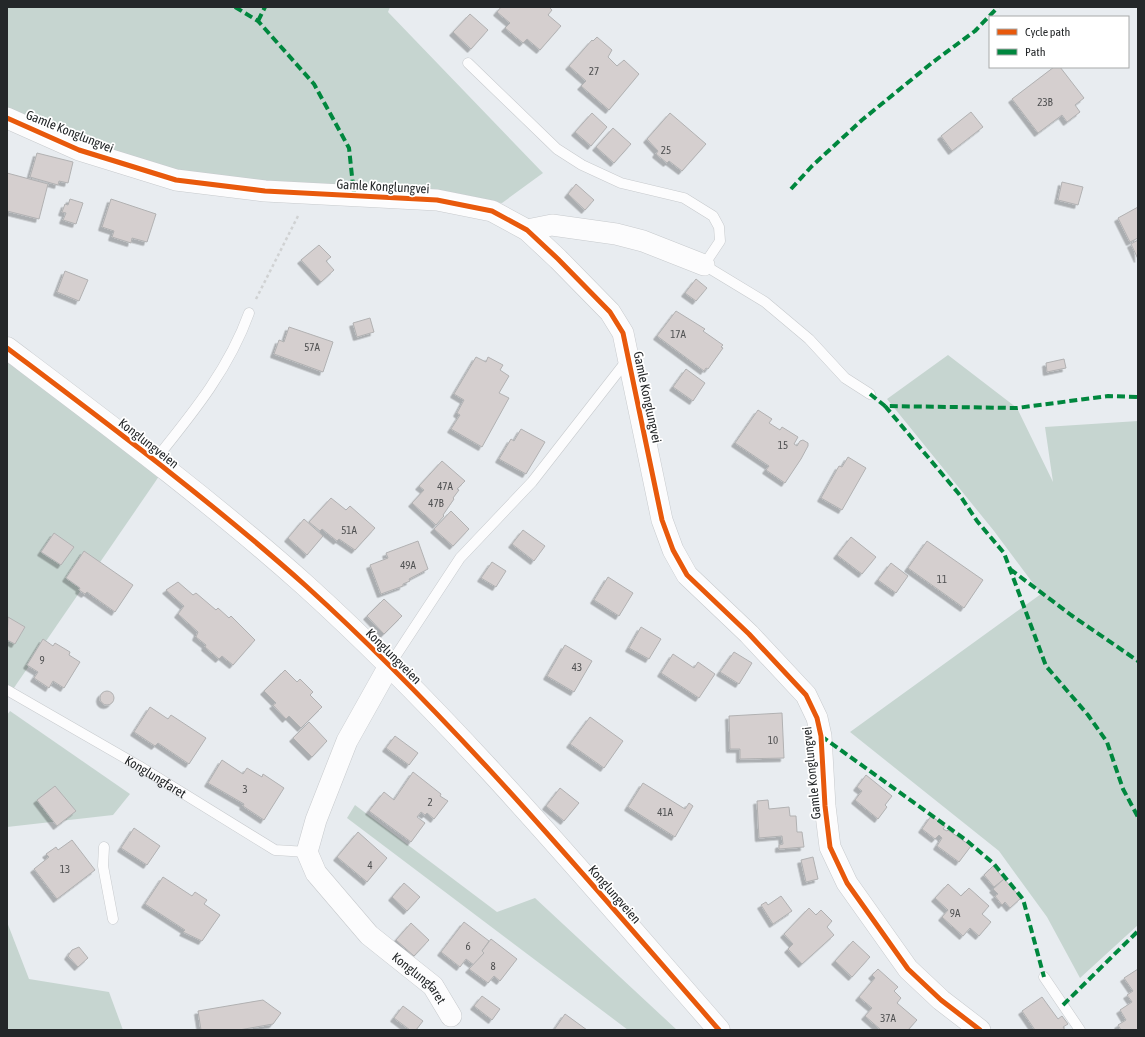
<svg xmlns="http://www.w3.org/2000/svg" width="1145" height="1037" font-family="'Asap Condensed',sans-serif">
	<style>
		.green { fill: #c6d5d0 }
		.building { fill: #d5cfcf; stroke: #b1b1b2; filter: url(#shadow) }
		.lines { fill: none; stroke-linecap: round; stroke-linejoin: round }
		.service-casing { stroke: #c7cacd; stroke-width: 11 }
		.minor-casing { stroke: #c7cacd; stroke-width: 22 }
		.tertiary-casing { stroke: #c7cacd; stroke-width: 23 }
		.path { stroke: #d0d2d3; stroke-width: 2.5; stroke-dasharray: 3 3; stroke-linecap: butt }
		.service { stroke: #fcfcfd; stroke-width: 10 }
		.minor { stroke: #fcfcfd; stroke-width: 21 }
		.tertiary { stroke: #fcfcfd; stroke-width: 22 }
		.quiet { stroke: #00873e; stroke-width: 4; stroke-dasharray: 8 4; stroke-linecap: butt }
		.cycleway-casing { stroke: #fff; stroke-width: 8 }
		.cycleway { stroke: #e8590c; stroke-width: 5 }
		.labels { text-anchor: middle; stroke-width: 3.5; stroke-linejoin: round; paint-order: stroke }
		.number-label { font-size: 11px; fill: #505152 }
		.street-label { font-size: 13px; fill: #242729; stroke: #fff }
	</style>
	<defs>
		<filter id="shadow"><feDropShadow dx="-3.5" dy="3.5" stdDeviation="0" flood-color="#0004"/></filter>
	</defs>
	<rect width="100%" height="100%" fill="#e8ecf0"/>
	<!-- green -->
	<g class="green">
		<polygon points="7,7 390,7 388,12 543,173 502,203 297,188 163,169 7,108"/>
		<polygon points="7,338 166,466 7,698"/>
		<polygon points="948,355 1017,408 1053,482 1045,427 1138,421 1138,925 1080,978 1047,917 999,851 850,732 1041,594 994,531 887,399"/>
		<polygon points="10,711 130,794 113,815 7,827 7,715"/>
		<polygon points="355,805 497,912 535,898 677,1030 628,1030 347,818"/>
		<polygon points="7,922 29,979 109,992 123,1030 7,1030"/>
	</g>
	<!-- building -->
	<g class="building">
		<polygon points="501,7 549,7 552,10 548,15 561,26 540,50 527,39 523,43 505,28 510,23 497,12"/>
		<polygon points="470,14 488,30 471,49 453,32"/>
		<polygon points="597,37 612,50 608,57 617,66 624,60 639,74 609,110 581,86 586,81 569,66 592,40 593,41"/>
		<polygon points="1054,67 1060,67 1084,98 1075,105 1080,112 1067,122 1062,115 1038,133 1012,99"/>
		<polygon points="971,112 983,127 952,151 941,136"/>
		<polygon points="592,113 607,127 591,146 575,132"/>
		<polygon points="670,113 706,144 682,171 669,161 667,163 656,154 658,151 647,139"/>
		<polygon points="613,128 631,144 614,163 596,147"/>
		<polygon points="37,153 73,162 68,183 59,181 58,185 30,177"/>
		<polygon points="7,173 48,184 39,219 7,211"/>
		<polygon points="1062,182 1083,187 1078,205 1058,200"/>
		<polygon points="576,184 594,200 585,210 568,194"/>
		<polygon points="70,199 83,203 76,224 63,220 66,213 62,212 65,204 68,205"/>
		<polygon points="111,199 156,214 147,242 132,238 131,243 112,237 114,231 102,227"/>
		<polygon points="1138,207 1138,238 1130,242 1118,218"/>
		<polygon points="1138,240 1138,259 1131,244"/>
		<polygon points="319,245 331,257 326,261 334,270 321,282 301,260"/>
		<polygon points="65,271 88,280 79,301 57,292"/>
		<polygon points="696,279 707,288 696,301 685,293"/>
		<polygon points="676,311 705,329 703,331 723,345 721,347 723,348 708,369 706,368 704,371 657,336"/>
		<polygon points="370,318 374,332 357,337 353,323"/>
		<polygon points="289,327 333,342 323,372 274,354 279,340 284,342"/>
		<polygon points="476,357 486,362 488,357 503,365 500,370 509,376 499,393 509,398 482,447 451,429 460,415 457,413 464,400 454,394"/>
		<polygon points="1064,359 1066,368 1047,372 1046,363"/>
		<polygon points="686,369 705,383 693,401 673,387"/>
		<polygon points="758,410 772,419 769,423 780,430 782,427 798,437 794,444 797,446 800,441 803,440 808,443 808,446 801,459 785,483 766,470 769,466 735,443"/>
		<polygon points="521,429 545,442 526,474 499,459 511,439 514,441"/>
		<polygon points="848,457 866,468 842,510 821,498 839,466 842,467"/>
		<polygon points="442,461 465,481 457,489 459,490 453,498 454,499 443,515 444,516 436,525 412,503 424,490 419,486"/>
		<polygon points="331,498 346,510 350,506 375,528 355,550 339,539 337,541 322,529 320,531 309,522"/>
		<polygon points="451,511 469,529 453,546 434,529"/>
		<polygon points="304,519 323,536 307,555 288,538"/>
		<polygon points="523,530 545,546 534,561 512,544"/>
		<polygon points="54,533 74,547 61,565 41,552"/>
		<polygon points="851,537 876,557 862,574 837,555"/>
		<polygon points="418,541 428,569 409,579 410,581 403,584 403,586 381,594 370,565 388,558 386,553"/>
		<polygon points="927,541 983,580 964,608 908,568"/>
		<polygon points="84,551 133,585 115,612 87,592 85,594 79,590 80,588 66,578"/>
		<polygon points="492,562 506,571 496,587 481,578"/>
		<polygon points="891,563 908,576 896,593 878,580"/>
		<polygon points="608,577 633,593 619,616 594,600"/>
		<polygon points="178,582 193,595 196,593 216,610 218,608 229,618 231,616 255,640 233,665 222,656 219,659 205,647 206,645 196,637 198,632 178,614 184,606 166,590"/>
		<polygon points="384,599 402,616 384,634 367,616"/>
		<polygon points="8,617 25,627 15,644 7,640"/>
		<polygon points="641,627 661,639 649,659 629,648"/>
		<polygon points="43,639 53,646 55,643 70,652 69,655 80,662 64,688 53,681 49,688 34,678 38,672 27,665"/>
		<polygon points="565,645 592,661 574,692 547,676"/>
		<polygon points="734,652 752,663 739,684 720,672"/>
		<polygon points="673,654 694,668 698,662 715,674 699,698 661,673"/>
		<polygon points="285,670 297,682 300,679 313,692 310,695 322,707 301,728 289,716 286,719 273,705 276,703 264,691"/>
		<circle cx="107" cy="698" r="7"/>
		<polygon points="150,707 168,719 171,715 206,738 189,764 158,743 155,746 134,732"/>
		<polygon points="782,713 784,758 740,759 740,749 730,749 729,716"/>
		<polygon points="590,717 623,741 604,768 570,744"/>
		<polygon points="309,722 327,741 312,757 293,738"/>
		<polygon points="395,736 418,753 409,765 386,748"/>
		<polygon points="222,760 243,774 247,768 262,777 263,774 284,788 264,820 243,806 244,804 208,783"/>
		<polygon points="413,772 441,794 440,796 448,801 434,819 427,813 425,815 421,812 417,817 425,823 411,842 369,811 384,792 394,800"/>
		<polygon points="866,775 892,796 885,805 887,807 878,819 855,800 862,791 857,787"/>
		<polygon points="643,783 685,809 689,803 693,806 675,837 628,807"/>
		<polygon points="55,786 76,811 57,826 37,800"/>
		<polygon points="560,788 579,803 564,821 546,806"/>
		<polygon points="768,800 769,809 789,807 790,816 796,816 797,832 802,832 804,847 779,849 779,845 783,844 782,836 759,838 757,801"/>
		<polygon points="931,816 945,826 943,829 947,831 948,830 971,846 959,862 937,846 942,838 939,835 935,839 922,829"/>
		<polygon points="134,828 160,846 147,865 121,848"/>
		<polygon points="358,832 387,858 367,882 337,857"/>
		<polygon points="72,840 95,870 57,899 34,869 49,857 46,854 56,847 58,850"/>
		<polygon points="813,857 818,879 806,882 801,860"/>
		<polygon points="993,866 1004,879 994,887 984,875"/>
		<polygon points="163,877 192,896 195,892 207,900 204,904 220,915 202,941 183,932 185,930 145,904"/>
		<polygon points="1004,879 1021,898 1010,908 1005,902 1002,905 995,896 998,894 993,889"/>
		<polygon points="404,883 420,897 407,911 392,897"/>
		<polygon points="948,884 961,896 969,888 989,906 982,914 991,922 979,936 970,928 963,936 942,917 948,910 935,898"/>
		<polygon points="781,896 792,911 773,924 761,905 766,902 768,905"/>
		<polygon points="809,908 816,915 821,910 832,921 827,927 834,935 802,964 788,949 793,944 784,934"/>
		<polygon points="464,922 489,941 482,951 484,953 474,965 466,959 460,967 441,952"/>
		<polygon points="411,923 429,940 414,956 396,940"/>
		<polygon points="491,939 517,959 500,981 494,976 488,983 469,969 484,953 482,951"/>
		<polygon points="853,941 870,957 852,977 835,961"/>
		<polygon points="79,947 88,958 78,967 68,956 72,950"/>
		<polygon points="878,969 898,987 894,991 901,998 897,1003 917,1020 908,1030 881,1030 865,1016 872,1008 859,997 875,978 872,975"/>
		<polygon points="1138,969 1138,1030 1121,1030 1118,1025 1126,1020 1120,1010 1132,1002 1127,995 1133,991 1124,978"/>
		<polygon points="482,996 500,1009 492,1020 474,1006"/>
		<polygon points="1042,997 1058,1019 1062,1016 1068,1024 1063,1027 1065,1030 1035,1030 1022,1011"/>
		<polygon points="263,1000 281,1013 273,1024 239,1030 201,1030 198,1011"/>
		<polygon points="403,1006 423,1021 416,1030 410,1030 394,1018"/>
		<polygon points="565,1014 587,1030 554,1030"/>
	</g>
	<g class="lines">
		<defs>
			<g id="service">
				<polyline points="468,63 557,149 582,165 621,183 684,198 713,216 719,227 720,241 704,265 765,302 809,339 845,378 870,394"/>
				<path d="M155,460C192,414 229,369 249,313"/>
				<polyline points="389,666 460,558 532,482 628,359"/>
				<path id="s1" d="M7,690L139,766L275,850L307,852"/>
				<polyline points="104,847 103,866 113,919"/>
				<polyline points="1044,977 1080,1030"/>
			</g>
			<g id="minor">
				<polyline points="7,118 79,150 176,180 265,191 437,200 492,211 527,230 558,259 610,312 623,333 662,520 673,550 687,575 749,634 806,695 817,718 821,736 825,806 830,847 847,883 908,969 941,1000 980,1030"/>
				<polyline points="527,230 552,225 616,234 643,241 704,265"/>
				<path id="s2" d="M389,666L347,741L316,820L307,852L316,873L369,935L433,986L451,1016"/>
			</g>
			<path id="tertiary" d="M7,348C109,425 211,501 306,586C456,722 586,878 719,1030"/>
		</defs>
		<!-- service casing -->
		<use href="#service" class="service-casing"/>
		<!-- minor casing -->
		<use href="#minor" class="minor-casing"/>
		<!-- tertiary casing -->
		<use href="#tertiary" class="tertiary-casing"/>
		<!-- path -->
		<polyline class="path" points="256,299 299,214"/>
		<!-- service -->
		<use href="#service" class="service"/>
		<!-- minor -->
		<use href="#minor" class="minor"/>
		<!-- tertiary -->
		<use href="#tertiary" class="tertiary"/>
		<!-- quiet -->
		<g class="quiet">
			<polyline points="235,7 258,21 314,84 349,148 354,195"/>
			<polyline points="258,21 265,7"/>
			<polyline points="791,189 812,166 862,120 933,62 975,31 998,7"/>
			<polyline points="870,394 885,406 1017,408 1108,396 1138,397"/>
			<polyline points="885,406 959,494 977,521 1004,553 1046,666 1088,715 1107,742 1123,789 1138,817"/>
			<polyline points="1010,569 1071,615 1138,661"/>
			<polyline points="821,736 966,840 994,864 1023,899 1044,977"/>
			<polyline points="1063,1005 1138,931"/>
		</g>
		<defs>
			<g id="cycleway">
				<polyline points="7,118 79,150 176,180 265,191 437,200 492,211 527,230 558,259 610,312 623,333 662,520 673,550 687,575 749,634 806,695 817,718 821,736 825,806 830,847 847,883 908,969 941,1000 980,1030"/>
				<path d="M7,348C109,425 211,501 306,586C456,722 586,878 719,1030"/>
			</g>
		</defs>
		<!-- cycleway casing -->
		<use href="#cycleway" class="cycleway-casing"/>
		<!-- cycleway -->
		<use href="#cycleway" class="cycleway"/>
	</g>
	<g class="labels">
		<!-- number labels -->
		<g class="number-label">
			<text x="594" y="75">27</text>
			<text x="1045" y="106">23B</text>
			<text x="666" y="154">25</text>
			<text x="678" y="338">17A</text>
			<text x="312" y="351">57A</text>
			<text x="783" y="449">15</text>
			<text x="445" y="490">47A</text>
			<text x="436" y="507">47B</text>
			<text x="349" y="534">51A</text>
			<text x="408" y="569">49A</text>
			<text x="942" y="583">11</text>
			<text x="42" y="664">9</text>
			<text x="577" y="671">43</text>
			<text x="773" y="744">10</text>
			<text x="245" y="793">3</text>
			<text x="430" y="806">2</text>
			<text x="665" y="816">41A</text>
			<text x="370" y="869">4</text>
			<text x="65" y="873">13</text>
			<text x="955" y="917">9A</text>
			<text x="468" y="950">6</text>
			<text x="493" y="970">8</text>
			<text x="888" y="1022">37A</text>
		</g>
		<!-- street labels -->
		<g class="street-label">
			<text transform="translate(70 131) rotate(22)" y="5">Gamle Konglungvei</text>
			<text transform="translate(383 186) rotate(3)" y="5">Gamle Konglungvei</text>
			<text transform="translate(648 397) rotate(78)" y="5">Gamle Konglungvei</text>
			<text transform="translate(149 443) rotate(38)" y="5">Konglungveien</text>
			<text transform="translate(394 656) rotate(45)" y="5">Konglungveien</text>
			<text transform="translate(811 773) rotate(-96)" y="5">Gamle Konglungvei</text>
			<text dy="5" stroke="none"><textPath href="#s1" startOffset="172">Konglungfaret</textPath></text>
			<text transform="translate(615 894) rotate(49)" y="5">Konglungveien</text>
			<text dy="5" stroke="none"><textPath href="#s2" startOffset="375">Konglungfaret</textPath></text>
		</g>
	</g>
	<!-- border -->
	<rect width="1145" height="1037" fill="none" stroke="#242729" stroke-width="16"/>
	<!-- legend -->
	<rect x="989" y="16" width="140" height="52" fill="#ffffff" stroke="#a7a9a9"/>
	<rect x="997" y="29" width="20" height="6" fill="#e8590c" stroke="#a7a9a9"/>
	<text x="1025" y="36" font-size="12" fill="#242729">Cycle path</text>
	<rect x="997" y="49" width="20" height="6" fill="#00873e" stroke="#a7a9a9"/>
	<text x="1025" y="56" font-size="12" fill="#242729">Path</text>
</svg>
